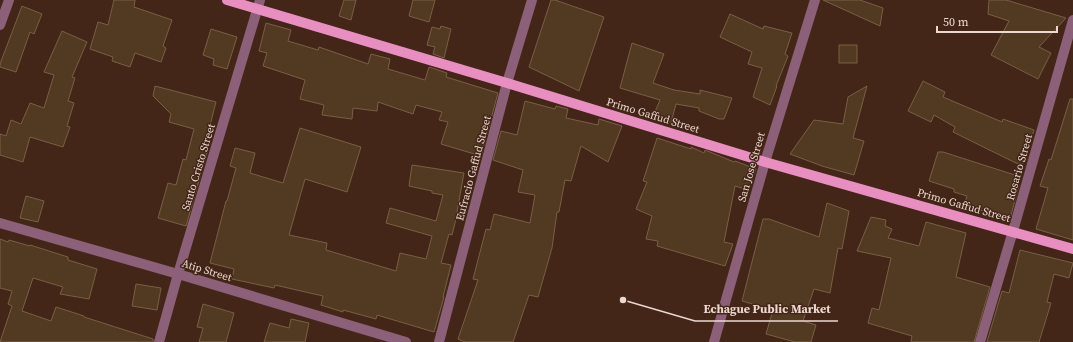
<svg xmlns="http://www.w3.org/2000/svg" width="1073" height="342" font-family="'Source Serif 4',serif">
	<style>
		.building { fill: #523a22; stroke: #785f45 }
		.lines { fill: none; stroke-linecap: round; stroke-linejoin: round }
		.minor { stroke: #8c6078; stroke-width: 10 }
		.major { stroke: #e98ec1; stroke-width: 10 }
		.labels { text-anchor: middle; stroke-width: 3; stroke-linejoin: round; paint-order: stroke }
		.street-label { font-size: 11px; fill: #ecd8cf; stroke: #432618 }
		.leader { fill: none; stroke: #ecd8cf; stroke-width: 1.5 }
		.callout-dot { fill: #ecd8cf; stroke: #432618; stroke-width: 1.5 }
		.callout-label { font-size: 12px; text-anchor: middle; font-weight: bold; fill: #ecd8cf; stroke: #432618; stroke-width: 3; stroke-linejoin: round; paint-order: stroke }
	</style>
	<rect width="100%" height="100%" fill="#432618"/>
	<!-- building -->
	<g class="building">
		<polygon points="114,0 135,0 134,7 172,20 163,46 166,48 161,62 135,53 130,67 112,61 113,57 90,49 98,22 108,25"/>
		<polygon points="344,0 356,0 351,20 339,16"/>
		<polygon points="413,0 435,0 429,22 409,16"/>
		<polygon points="551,0 555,0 604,17 579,91 529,67"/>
		<polygon points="823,0 860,0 883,8 880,26"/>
		<polygon points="989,0 1006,0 1066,18 1039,47 1051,53 1038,79 991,55 1009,21 988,14"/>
		<polygon points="22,6 42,14 34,34 30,32 16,72 0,67 0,64"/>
		<polygon points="730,14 763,29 764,26 792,33 785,54 788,56 776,86 777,86 770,105 753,97 762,68 748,64 752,52 720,37"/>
		<polygon points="266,23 291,30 288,41 318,50 319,47 368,64 371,54 390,59 388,69 425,80 429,67 447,73 446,77 498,93 481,156 441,144 448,122 439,120 442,112 416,105 413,114 378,102 377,111 353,108 352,119 322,115 324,105 300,99 305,80 263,66 267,53 259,51"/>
		<polygon points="441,26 451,29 444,58 433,54 435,47 427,45 432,27 440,29"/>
		<polygon points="211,29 237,37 227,69 213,65 214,59 203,55"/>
		<polygon points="62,31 87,42 72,77 75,78 68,101 74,103 67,126 70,127 63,147 30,137 23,162 0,155 0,134 6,136 11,120 21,124 30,103 44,108 54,75 44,72"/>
		<polygon points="632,43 664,54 653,83 674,90 700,94 700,90 732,98 724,119 719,119 699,111 699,108 676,104 671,123 654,114 660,100 620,88"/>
		<rect x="839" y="45" width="18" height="18"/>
		<polygon points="923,81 945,92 943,97 1002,122 1003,119 1034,130 1022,166 953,132 955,127 934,115 931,122 908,111"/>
		<polygon points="155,86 216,102 206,141 210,142 186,226 158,218 168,183 176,185 183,159 186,160 194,129 169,122 171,114 153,96"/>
		<polygon points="867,86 853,138 864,141 854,175 822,166 790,154 814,120 843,124 848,97"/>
		<polygon points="1070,99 1073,99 1073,240 1036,229 1048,188 1040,186 1049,159 1051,160"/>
		<polygon points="525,101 555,109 556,106 568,109 566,118 598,125 599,119 622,126 608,162 581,146 571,181 565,180 559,212 557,212 552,248 538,297 529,295 513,342 465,342 458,339 478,280 473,279 486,229 490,230 494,214 530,223 535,195 518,192 523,170 493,160 501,131 517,135"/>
		<polygon points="300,128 361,147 347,192 305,179 289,235 327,243 326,250 396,271 400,253 426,259 432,236 386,223 390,208 436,221 443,195 432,193 432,191 409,186 412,165 464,173 455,223 452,235 449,234 441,263 451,265 443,297 444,297 434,332 377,315 376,319 343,310 343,312 321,305 323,296 275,285 274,288 232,279 234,269 210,263 226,201 227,201 236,168 230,166 235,148 255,153 250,173 283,183"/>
		<polygon points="657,138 691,149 691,147 704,153 705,150 710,152 734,162 735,161 756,169 748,190 735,186 724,242 733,244 725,266 657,246 658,241 646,239 652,216 636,209 647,182 643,181"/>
		<polygon points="938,152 943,152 1018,176 1015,184 1019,185 1010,219 964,205 967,196 954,192 954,189 929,181"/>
		<polygon points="26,196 44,201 38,222 20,218"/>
		<polygon points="827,203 849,211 842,249 838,248 830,293 814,289 803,321 816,325 811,342 795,342 766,334 773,310 742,301 763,219 769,219 819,237"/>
		<polygon points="871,217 886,220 885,226 892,229 888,238 919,246 926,222 966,233 956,277 990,287 974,342 911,342 912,336 868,323 872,308 879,310 891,258 857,251"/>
		<polygon points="0,239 8,242 9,240 30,246 30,245 68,257 68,260 97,269 89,299 60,294 63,287 33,278 22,311 51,321 56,307 84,316 84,317 153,339 153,342 0,342 12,306 8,304 12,291 0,288"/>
		<polygon points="1020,250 1073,263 1069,278 1054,274 1047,302 1051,303 1039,342 987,342 1002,291 1009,293"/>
		<polygon points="136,284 161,288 157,310 132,306"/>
		<polygon points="203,304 234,313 226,342 199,342 203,328 197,327"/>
		<polygon points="291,319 309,323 305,342 264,342 270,323 289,328"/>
	</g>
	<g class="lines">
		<!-- minor -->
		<g class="minor">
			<polyline points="0,25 9,0"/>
			<polyline points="0,223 178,274 406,342"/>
			<polyline points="159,342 178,274 260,0"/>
			<polyline points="439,342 507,83 532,0"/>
			<polyline points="714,342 765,162 815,0"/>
			<polyline points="980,342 1013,231 1073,20"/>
		</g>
		<!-- major -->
		<polyline class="major" points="227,0 507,83 765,162 1073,249"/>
	</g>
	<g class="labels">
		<!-- street labels -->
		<g class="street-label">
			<text transform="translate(653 115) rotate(17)" y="4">Primo Gaffud Street</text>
			<text transform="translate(198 167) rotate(-73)" y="4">Santo Cristo Street</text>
			<text transform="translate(751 167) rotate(-74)" y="4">San Jose Street</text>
			<text transform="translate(1019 167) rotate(-74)" y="4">Rosario Street</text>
			<text transform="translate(473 168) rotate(-75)" y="4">Eufracio Gaffud Street</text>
			<text transform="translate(964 205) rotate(16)" y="4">Primo Gaffud Street</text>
			<text transform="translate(207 270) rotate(17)" y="4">Atip Street</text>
		</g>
	</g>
	<!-- callouts -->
	<path class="leader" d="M623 300L695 321H838"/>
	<circle class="callout-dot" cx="623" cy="300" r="4"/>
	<g class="callout-label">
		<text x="767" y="313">Echague Public Market</text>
	</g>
	<!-- scale -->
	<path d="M937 26v6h120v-6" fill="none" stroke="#ecd8cf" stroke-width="2"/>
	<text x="943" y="26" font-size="12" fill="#ecd8cf" stroke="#432618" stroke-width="3" paint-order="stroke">50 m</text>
</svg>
